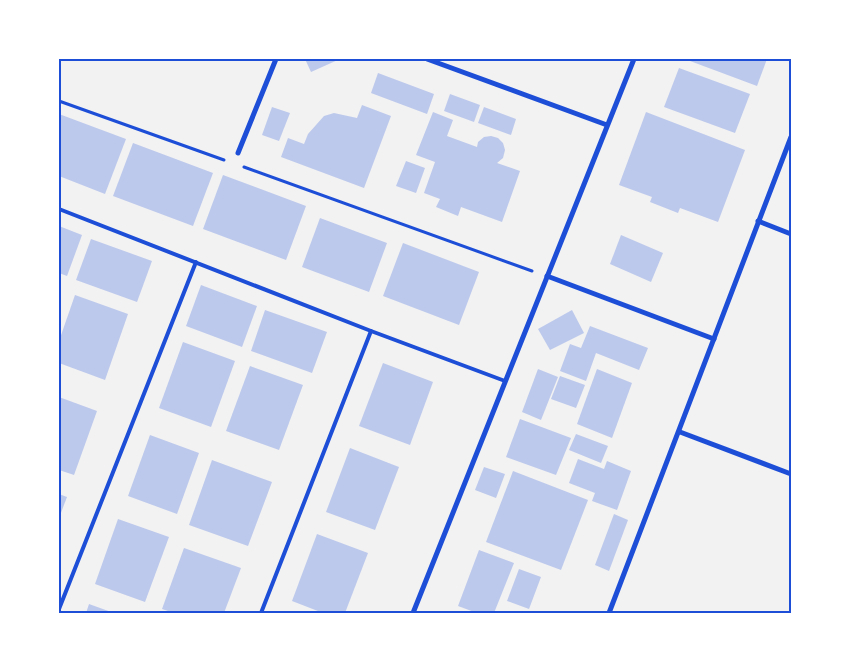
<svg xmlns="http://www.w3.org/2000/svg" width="850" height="672" font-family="'Nunito Sans',sans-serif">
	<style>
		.building { fill: #bdc9ec }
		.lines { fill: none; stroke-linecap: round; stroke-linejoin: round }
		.path { stroke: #1d4ed8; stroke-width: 3 }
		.service { stroke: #1d4ed8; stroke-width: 4 }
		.minor { stroke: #1d4ed8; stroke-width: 5 }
		.neatline { fill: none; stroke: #1d4ed8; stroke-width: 2 }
	</style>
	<rect width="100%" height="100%" fill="#f2f2f2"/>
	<!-- building -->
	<g class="building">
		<polygon points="305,59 340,59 311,72"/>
		<polygon points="691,59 767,59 757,86 690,61"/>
		<polygon points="679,68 750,94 735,133 664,107"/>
		<polygon points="378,73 434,94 427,114 371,93"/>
		<polygon points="450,94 480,105 474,122 444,111"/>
		<polygon points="362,105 391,116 364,188 281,157 288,138 304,144 308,134 324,116 334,113 357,118"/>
		<polygon points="272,107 290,113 279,141 262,135"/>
		<polygon points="484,107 516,119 511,135 478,123"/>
		<polygon points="433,112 453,120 447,136 477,147 478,142 484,137 491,136 498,138 503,143 505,150 503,158 497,163 520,171 502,222 461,207 458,216 436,207 440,199 424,193 435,162 416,155"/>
		<polygon points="646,112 745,150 718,222 680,208 678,213 650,202 652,197 619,185"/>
		<polygon points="59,114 126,139 105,194 59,176"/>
		<polygon points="133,143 213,173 193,226 113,196"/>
		<polygon points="406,161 425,168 416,193 396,186"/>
		<polygon points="223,175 306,206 286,260 203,229"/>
		<polygon points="320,218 387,243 369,292 302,267"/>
		<polygon points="59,226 82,235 67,276 59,273"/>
		<polygon points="621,235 663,253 651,282 610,264"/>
		<polygon points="91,239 152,261 137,302 76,280"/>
		<polygon points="403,243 479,272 459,325 383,296"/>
		<polygon points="201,285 257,306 242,347 186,326"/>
		<polygon points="75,295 128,314 105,380 59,363 59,341"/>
		<polygon points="265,310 327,332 312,373 251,351"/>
		<polygon points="572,310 584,333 550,350 538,329"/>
		<polygon points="590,326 648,348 639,370 596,353 586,381 560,371 570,344 581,348"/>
		<polygon points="183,342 235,361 211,427 159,408"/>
		<polygon points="383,363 433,382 410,445 359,426"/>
		<polygon points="250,366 303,385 279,450 226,431"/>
		<polygon points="538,369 558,377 541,420 522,412"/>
		<polygon points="597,369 632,383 612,438 577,424"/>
		<polygon points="560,376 585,385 576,408 551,399"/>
		<polygon points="59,397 97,411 74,475 59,470"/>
		<polygon points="520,419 571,438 556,475 506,457"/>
		<polygon points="576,434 608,446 601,463 569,450"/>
		<polygon points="150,435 199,453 177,514 128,496"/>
		<polygon points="350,448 399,467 375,530 326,512"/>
		<polygon points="578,459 604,469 607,461 631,471 617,510 592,501 595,493 569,483"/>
		<polygon points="212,460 272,482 248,546 189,525"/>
		<polygon points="484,467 505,474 496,498 475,490"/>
		<polygon points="513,471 588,500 561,570 486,542"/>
		<polygon points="59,494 67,497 59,518"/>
		<polygon points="614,514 628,520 609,571 595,565"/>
		<polygon points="118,519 169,537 145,602 95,584"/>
		<polygon points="317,534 368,553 345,613 323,613 292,601"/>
		<polygon points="184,548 241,568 224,613 174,613 162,609"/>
		<polygon points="479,550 514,563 494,613 477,613 458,606"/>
		<polygon points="519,569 541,577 529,609 507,601"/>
		<polygon points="89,604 114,613 86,613"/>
	</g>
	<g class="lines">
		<!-- path -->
		<g class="path">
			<polyline points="59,101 224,160"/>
			<polyline points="244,167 532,271"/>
		</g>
		<!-- service -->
		<g class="service">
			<polyline points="59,209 371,331 505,381"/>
			<polyline points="59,609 196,262"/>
			<polyline points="261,613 371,331"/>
		</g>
		<!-- minor -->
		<g class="minor">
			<polyline points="427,59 607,125"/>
			<polyline points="238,153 276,59"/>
			<polyline points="758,221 791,234"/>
			<polyline points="547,276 714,339"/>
			<polyline points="680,432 791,474"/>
			<polyline points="413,613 634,59"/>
			<polyline points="609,613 791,137"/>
		</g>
	</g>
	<!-- border -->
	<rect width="850" height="672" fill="none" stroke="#ffffff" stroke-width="120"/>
	<rect x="60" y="60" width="730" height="552" class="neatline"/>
</svg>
